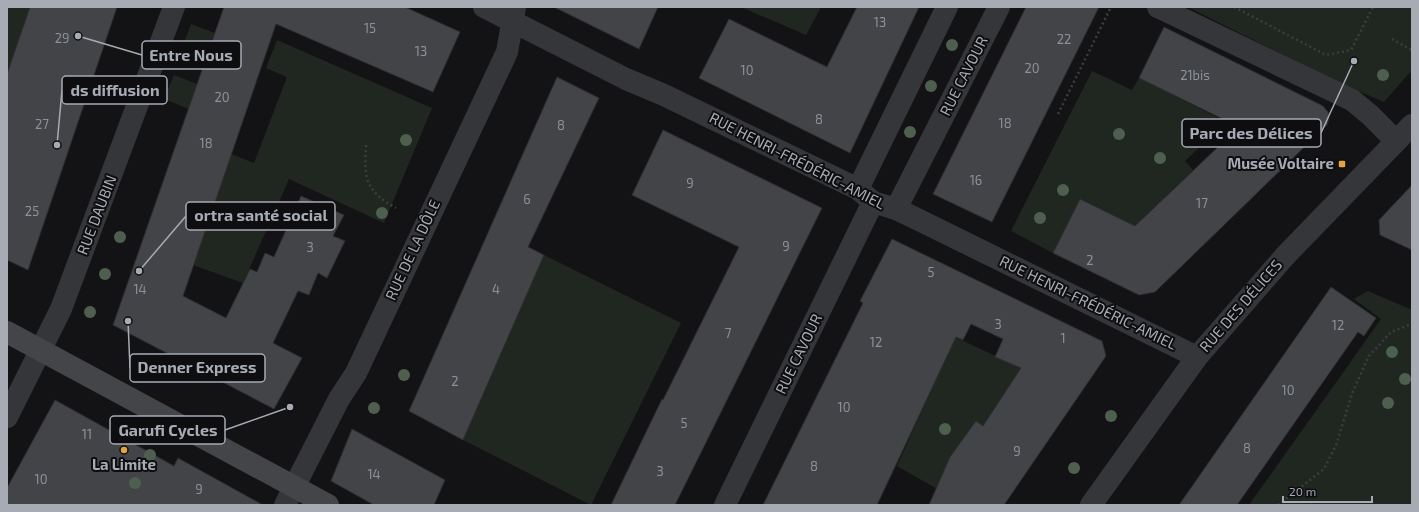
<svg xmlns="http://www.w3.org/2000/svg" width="1419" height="512" font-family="'Exo 2',sans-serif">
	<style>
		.green { fill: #202721 }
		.building { fill: #424448; stroke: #2e2e31 }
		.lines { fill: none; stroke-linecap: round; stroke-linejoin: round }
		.path { stroke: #3b3d41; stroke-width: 2.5; stroke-dasharray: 2 3; stroke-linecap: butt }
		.pedestrian { stroke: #35363a; stroke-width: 22 }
		.minor { stroke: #35363a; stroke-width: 22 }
		.tertiary { stroke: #35363a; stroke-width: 22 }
		.secondary { stroke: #434549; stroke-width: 22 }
		.tree { fill: #4e5f4f }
		.poi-dot { fill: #e4a63c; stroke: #0e0e10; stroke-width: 1.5 }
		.labels { text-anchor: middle; stroke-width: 4; stroke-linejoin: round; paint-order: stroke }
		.number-label { font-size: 13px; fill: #8d9199 }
		.street-label { font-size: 15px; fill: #a6abb4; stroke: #0e0e10 }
		.poi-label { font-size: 15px; font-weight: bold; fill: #a6abb4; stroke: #0e0e10; text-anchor: end }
		.leader { fill: none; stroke: #a6abb4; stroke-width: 1.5 }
		.callout-dot { fill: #a6abb4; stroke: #0e0e10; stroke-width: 1.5 }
		.callout { fill: #0e0e10; stroke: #a6abb4; stroke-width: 1.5 }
		.callout-label { font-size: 16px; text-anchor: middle; font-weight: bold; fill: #a6abb4 }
	</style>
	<rect width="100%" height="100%" fill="#131315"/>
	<!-- green -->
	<g class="green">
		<polygon points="7,7 30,7 7,74"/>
		<polygon points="741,7 821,7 806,35"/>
		<polygon points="1188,7 1412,7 1412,70 1384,102 1333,80"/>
		<polygon points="191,24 215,33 202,70 177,62"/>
		<polygon points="277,40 432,108 384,223 289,179 243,283 193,265 231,154 254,163 287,77 266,68"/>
		<polygon points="1092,71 1132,90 1139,78 1226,122 1185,161 1193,170 1135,226 1081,199 1053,253 1011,231"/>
		<polygon points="174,75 197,84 189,109 164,99"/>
		<polygon points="544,255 681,323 591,505 463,440"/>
		<polygon points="1368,291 1412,310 1412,505 1249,505 1381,319 1354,299"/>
		<polygon points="955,337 1021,368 983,426 976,421 955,450 939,490 897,466"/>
	</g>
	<!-- building -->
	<g class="building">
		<polygon points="30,7 117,7 28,270 7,260 7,74"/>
		<polygon points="224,7 405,7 460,32 433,92 276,24 183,296 226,318 250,269 257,272 265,253 274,257 301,196 344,215 333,236 345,241 327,278 318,273 309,295 298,291 273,343 302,358 274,409 113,325"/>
		<polygon points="554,7 658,7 639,49"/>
		<polygon points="857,7 919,7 850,153 699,78 729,19 827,67"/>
		<polygon points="1026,7 1099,7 992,222 933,194"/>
		<polygon points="1164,27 1323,106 1328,112 1329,118 1327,125 1155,292 1139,295 1053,253 1080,199 1135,226 1239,127 1139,78"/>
		<polygon points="557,77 599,98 528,247 544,255 463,440 409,411"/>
		<polygon points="663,130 822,208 675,505 611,505 662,399 663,400 739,247 632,195"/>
		<polygon points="1412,185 1412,250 1380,235 1379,220"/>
		<polygon points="892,239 1102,341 1106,356 1004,505 929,505 950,457 976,421 983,426 1021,368 995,357 1003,339 971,324 963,340 956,337 877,505 763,505 863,303 860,301"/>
		<polygon points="1331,287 1376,318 1364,336 1358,332 1237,505 1179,505"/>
		<polygon points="55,400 174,466 178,458 263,505 7,505 7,488"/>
		<polygon points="352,429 445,480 434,505 374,505 331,481"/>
	</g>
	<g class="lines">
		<!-- path -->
		<g class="path">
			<polyline points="1234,7 1326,55 1351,50 1373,7"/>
			<polyline points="1392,39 1412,50"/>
			<polyline points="1058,114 1111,7"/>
			<path d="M366,145C364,178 365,191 396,208"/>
			<polyline points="1278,505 1324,469 1336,445 1353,391 1369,356 1391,332 1412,324"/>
		</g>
		<!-- pedestrian -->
		<polyline class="pedestrian" points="1158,7 1352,100 1370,115 1396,141"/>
		<!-- minor -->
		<g class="minor">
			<polyline points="484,7 626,79 664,95 858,189 873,202 896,209 915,218 1197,357"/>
			<polyline points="858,189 947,7"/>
			<polyline points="896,209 999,7"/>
			<polyline points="7,417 61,309 174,7"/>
			<polyline points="285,505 339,399 356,373 507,52 515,7"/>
			<polyline points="725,505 873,202"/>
		</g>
		<!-- tertiary -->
		<polyline class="tertiary" points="1091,505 1197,357 1285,256 1412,125"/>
		<!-- secondary -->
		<polyline class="secondary" points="7,332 328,505"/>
	</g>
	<!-- trees -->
	<g class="tree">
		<circle cx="952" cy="45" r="6"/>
		<circle cx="1383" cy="75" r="6"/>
		<circle cx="931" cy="86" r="6"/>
		<circle cx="910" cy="132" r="6"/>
		<circle cx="1119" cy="134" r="6"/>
		<circle cx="406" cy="140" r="6"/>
		<circle cx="1160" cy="158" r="6"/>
		<circle cx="1063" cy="190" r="6"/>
		<circle cx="382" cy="213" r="6"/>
		<circle cx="1040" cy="218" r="6"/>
		<circle cx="120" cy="237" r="6"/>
		<circle cx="105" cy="274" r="6"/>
		<circle cx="90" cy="312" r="6"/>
		<circle cx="1392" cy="352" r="6"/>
		<circle cx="404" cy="375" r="6"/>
		<circle cx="1405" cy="379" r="6"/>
		<circle cx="1388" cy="403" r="6"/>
		<circle cx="374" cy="408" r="6"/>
		<circle cx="1111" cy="416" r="6"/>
		<circle cx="945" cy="429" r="6"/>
		<circle cx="150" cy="455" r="6"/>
		<circle cx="1074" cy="468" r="6"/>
		<circle cx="135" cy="483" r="6"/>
	</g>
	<!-- markers -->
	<g class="poi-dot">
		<rect x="1338" y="160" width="8" height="8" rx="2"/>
		<circle cx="124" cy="450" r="4"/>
	</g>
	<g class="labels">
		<!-- number labels -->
		<g class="number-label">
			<text x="880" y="27">13</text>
			<text x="370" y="33">15</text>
			<text x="62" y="43">29</text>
			<text x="1064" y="44">22</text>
			<text x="421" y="56">13</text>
			<text x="1032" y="73">20</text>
			<text x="747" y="75">10</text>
			<text x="1195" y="80">21bis</text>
			<text x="222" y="102">20</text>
			<text x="819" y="124">8</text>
			<text x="1005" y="128">18</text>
			<text x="42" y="129">27</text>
			<text x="561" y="130">8</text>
			<text x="206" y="148">18</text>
			<text x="976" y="185">16</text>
			<text x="690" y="188">9</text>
			<text x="527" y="204">6</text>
			<text x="1202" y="208">17</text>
			<text x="32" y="216">25</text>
			<text x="786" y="251">9</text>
			<text x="310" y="252">3</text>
			<text x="1090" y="265">2</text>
			<text x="931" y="277">5</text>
			<text x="140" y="294">14</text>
			<text x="496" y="294">4</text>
			<text x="998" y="329">3</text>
			<text x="1338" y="330">12</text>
			<text x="728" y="338">7</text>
			<text x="1063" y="343">1</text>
			<text x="876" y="347">12</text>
			<text x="455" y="386">2</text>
			<text x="1288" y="395">10</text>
			<text x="844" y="412">10</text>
			<text x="684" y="428">5</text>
			<text x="87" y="439">11</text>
			<text x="1247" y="453">8</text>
			<text x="1017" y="456">9</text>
			<text x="814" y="471">8</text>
			<text x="660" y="476">3</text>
			<text x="374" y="479">14</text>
			<text x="41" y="484">10</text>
			<text x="199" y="494">9</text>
		</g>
		<!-- street labels -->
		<g class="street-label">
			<text transform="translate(964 76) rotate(-63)" y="5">RUE CAVOUR</text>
			<text transform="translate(797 161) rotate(27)" y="5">RUE HENRI-FRÉDÉRIC-AMIEL</text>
			<text transform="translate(97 215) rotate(-69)" y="5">RUE DAUBIN</text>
			<text transform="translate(413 250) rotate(-65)" y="5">RUE DE LA DÔLE</text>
			<text transform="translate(1088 303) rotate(26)" y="5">RUE HENRI-FRÉDÉRIC-AMIEL</text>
			<text transform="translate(1241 306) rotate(-49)" y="5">RUE DES DÉLICES</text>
			<text transform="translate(799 354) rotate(-64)" y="5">RUE CAVOUR</text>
		</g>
		<!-- poi labels -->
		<g class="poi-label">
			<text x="1334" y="169">Musée Voltaire</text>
			<text x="124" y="470" text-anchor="middle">La Limite</text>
		</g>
	</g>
	<!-- callouts -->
	<path class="leader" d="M78 36L142 55M57 145L62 90M1354 61L1321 133M139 271L186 216M128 321L130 368M290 407L225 430"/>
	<g class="callout-dot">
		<circle cx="78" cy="36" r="4"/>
		<circle cx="57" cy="145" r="4"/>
		<circle cx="1354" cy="61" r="4"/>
		<circle cx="139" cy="271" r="4"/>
		<circle cx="128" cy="321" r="4"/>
		<circle cx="290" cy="407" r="4"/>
	</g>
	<g class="callout">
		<rect x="142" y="41" width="99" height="28" rx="4"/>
		<rect x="62" y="76" width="105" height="28" rx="4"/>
		<rect x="1182" y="119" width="139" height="28" rx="4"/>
		<rect x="186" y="202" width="149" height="28" rx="4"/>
		<rect x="130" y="354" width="135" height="28" rx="4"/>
		<rect x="110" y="416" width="115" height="28" rx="4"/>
	</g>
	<g class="callout-label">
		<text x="191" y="61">Entre Nous</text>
		<text x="115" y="96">ds diffusion</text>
		<text x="1251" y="139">Parc des Délices</text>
		<text x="261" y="221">ortra santé social</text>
		<text x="197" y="373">Denner Express</text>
		<text x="168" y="436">Garufi Cycles</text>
	</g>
	<!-- border -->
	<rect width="1419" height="512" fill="none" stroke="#a6abb4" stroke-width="16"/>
	<!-- scale -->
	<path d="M1283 496v6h89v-6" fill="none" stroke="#a6abb4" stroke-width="2"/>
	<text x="1289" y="496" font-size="12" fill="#a6abb4" stroke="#0e0e10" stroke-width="3" paint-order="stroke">20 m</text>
</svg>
